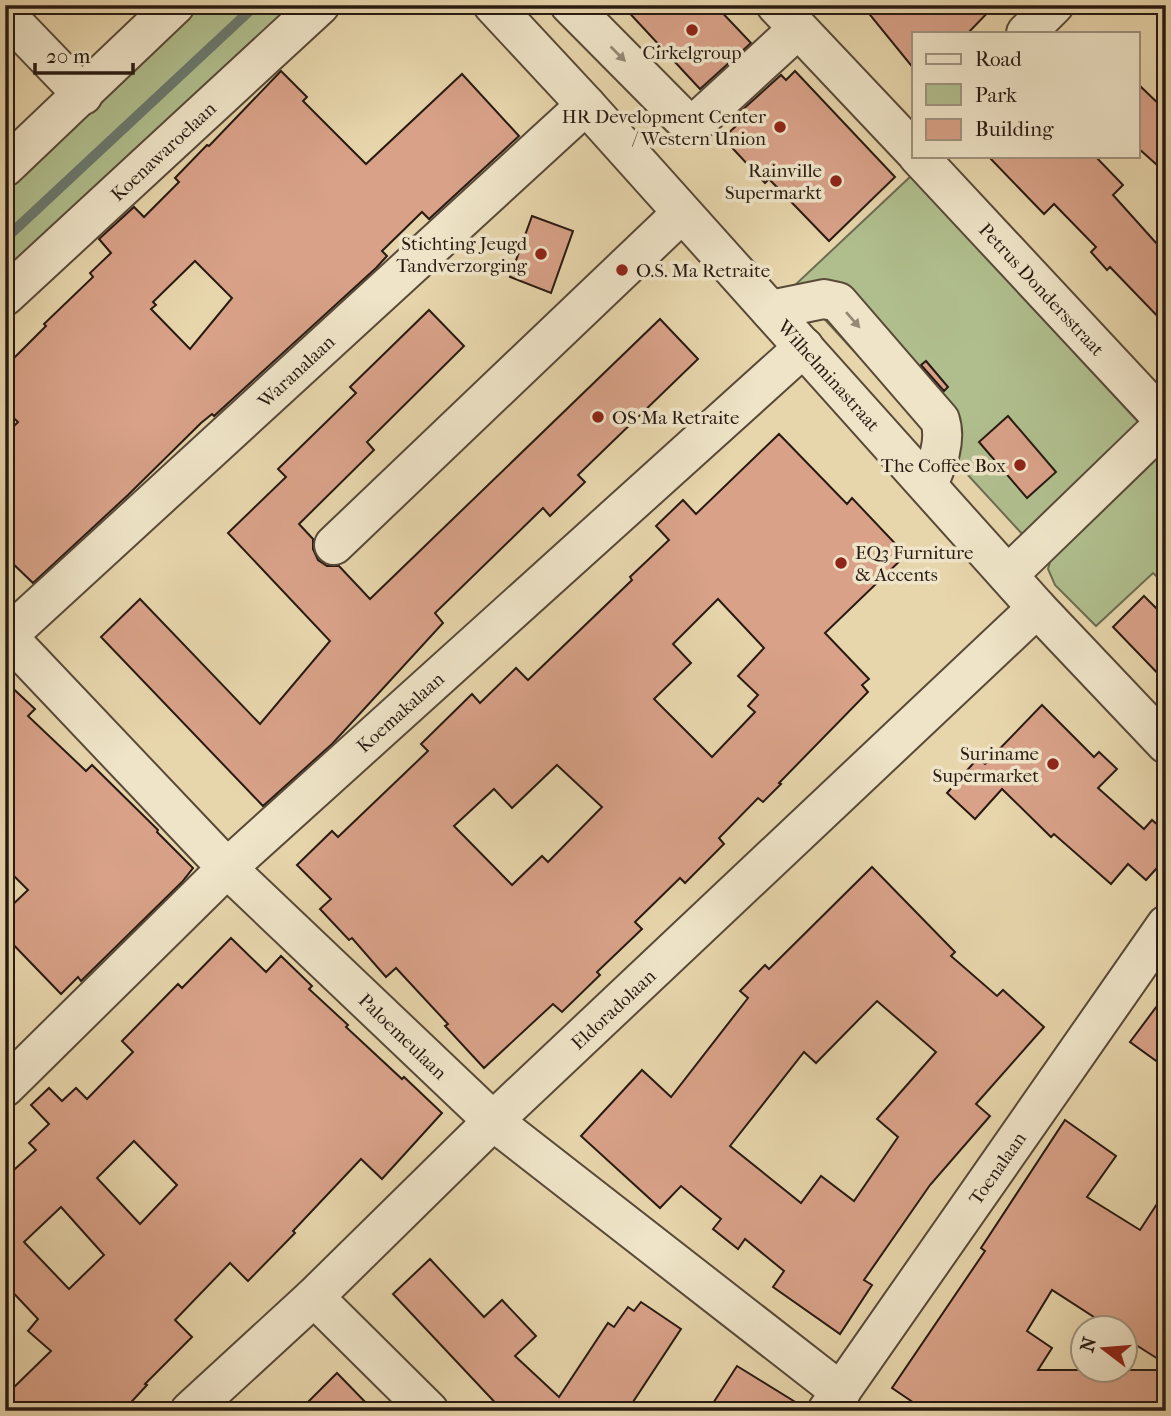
<svg xmlns="http://www.w3.org/2000/svg" width="1171" height="1416" font-family="'IM FELL French Canon',serif">
	<style>
		.green { fill: #b0be8d; stroke: #6c6c50; stroke-width: 2 }
		.lines { fill: none; stroke-linecap: round; stroke-linejoin: round }
		.stream { stroke: #6b796f; stroke-width: 10 }
		.building { fill: #d8a188; stroke: #281a12; stroke-width: 2; fill-rule: evenodd }
		.minor-casing { stroke: #584938; stroke-width: 42 }
		.minor { stroke: #efe4c8; stroke-width: 38 }
		.oneway { fill: #958976 }
		.poi-dot { fill: #8f2418; stroke: #efe4c8; stroke-width: 2.5 }
		.labels { text-anchor: middle; stroke-width: 7; stroke-linejoin: round; paint-order: stroke }
		.poi-label { font-size: 19px; fill: #281a12; stroke: #efe4c8; text-anchor: end }
		.street-label { font-size: 19px; fill: #281a12; stroke: #efe4c8 }
	</style>
	<rect width="100%" height="100%" fill="#e7d5ab"/>
	<filter id="stains"><feTurbulence type="fractalNoise" baseFrequency=".00286" numOctaves="4"/><feColorMatrix values="0 0 0 0 .2 0 0 0 0 .09 0 0 0 0 .02 0 0 0 .5 -.17"/></filter>
	<radialGradient id="worn" r=".72"><stop offset=".6" stop-color="#630" stop-opacity="0"/><stop offset="1" stop-color="#630" stop-opacity=".3"/></radialGradient>
	<!-- green -->
	<g class="green">
		<polygon points="202,5 302,5 5,280 5,189"/>
		<polygon points="911,176 1142,426 1024,536 794,286"/>
		<polygon points="1166,441 1166,585 1153,573 1096,626 1055,585 1048,569 1053,551"/>
	</g>
	<g class="lines">
		<!-- stream -->
		<polyline class="stream" points="5,239 256,5"/>
	</g>
	<!-- building -->
	<g class="building">
		<polygon points="622,5 715,5 751,43 700,89"/>
		<polygon points="862,5 995,5 968,33 914,33 914,69"/>
		<path d="M281,71L307,97L303,101L366,164L462,74L519,136L429,219L422,212L382,251L387,256L376,268L214,416L212,414L201,423L128,495L33,583L5,556V435L18,422L5,410V367L46,326L44,324L93,277L90,273L111,253L99,239L134,207L144,217L179,182L175,178L207,145L209,146ZM195,261L232,298L190,349L151,309L156,305L153,302Z"/>
		<polygon points="795,71 895,177 829,241 769,179 765,183 723,138 736,126 730,121 781,75 786,80"/>
		<polygon points="1138,84 1166,111 1166,173 1138,148"/>
		<polygon points="988,156 1095,156 1123,185 1113,195 1166,254 1166,325 1110,267 1107,270 1091,252 1096,247 1054,204 1044,214"/>
		<polygon points="532,216 573,231 551,293 510,277"/>
		<polygon points="429,310 464,346 367,442 374,450 299,524 313,539 313,549 318,560 327,566 339,566 370,599 660,319 698,359 578,475 585,482 550,516 543,508 435,613 443,623 332,744 263,806 101,637 140,599 260,724 330,641 228,533 286,477 278,469 356,393 350,387"/>
		<polygon points="926,361 948,387 944,391 921,365"/>
		<polygon points="1008,416 1056,472 1027,498 979,442"/>
		<path d="M779,434L847,504L852,498L906,555L825,633L869,679L862,685L868,692L779,783L781,784L763,802L758,798L719,838L724,844L685,883L680,878L635,922L642,929L597,972L600,975L562,1012L553,1004L484,1068L445,1026L448,1024L396,968L386,977L352,938L349,940L320,909L331,899L297,865L332,831L338,837L428,751L421,744L472,694L480,703L516,668L528,680L632,580L630,577L669,540L656,526L683,500L696,514ZM718,599L764,648L738,676L758,695L748,706L755,712L712,757L654,699L691,663L673,644ZM557,765L602,807L548,862L542,856L512,885L454,826L494,789L512,808Z"/>
		<polygon points="1144,596 1166,618 1166,682 1113,627"/>
		<polygon points="5,681 35,709 28,716 86,771 92,765 158,830 157,832 193,868 182,882 81,981 78,977 61,994 5,936 5,912 28,890 5,867"/>
		<polygon points="1042,705 1094,757 1099,752 1117,769 1098,788 1144,829 1152,820 1166,832 1166,858 1146,880 1128,864 1111,884 1054,834 1051,837 1002,789 975,819 947,793 978,758 985,764"/>
		<path d="M872,867L955,952L951,956L997,996L1003,990L1044,1027L976,1104L990,1116L930,1185L864,1280L872,1285L840,1334L773,1287L784,1271L745,1239L738,1249L713,1229L721,1219L681,1186L660,1208L581,1136L642,1070L671,1097L748,998L740,991L765,965L769,969ZM877,1001L936,1052L877,1119L898,1137L854,1201L821,1176L801,1203L730,1146L804,1052L816,1063Z"/>
		<path d="M231,938L266,972L281,956L312,986L309,989L348,1025L346,1027L402,1079L404,1077L442,1113L382,1179L361,1159L293,1231L295,1233L248,1281L230,1263L175,1320L192,1337L145,1384L147,1385L123,1411H5V1396L51,1351L28,1331L38,1319L5,1284V1178L36,1150L29,1143L49,1124L31,1105L49,1088L62,1101L76,1088L87,1099L133,1052L122,1041L178,984L182,988ZM134,1141L177,1185L140,1224L97,1178ZM61,1207L104,1255L69,1289L24,1242Z"/>
		<polygon points="1166,994 1166,1068 1130,1042"/>
		<polygon points="1065,1120 1116,1156 1087,1197 1140,1230 1166,1190 1166,1364 1125,1338 1125,1328 1111,1328 1052,1290 1027,1331 1052,1348 1038,1370 1166,1370 1166,1411 926,1411 892,1388 985,1251 981,1248"/>
		<polygon points="430,1259 484,1317 502,1300 536,1336 515,1356 559,1397 608,1323 614,1327 628,1307 634,1311 641,1302 681,1329 627,1411 503,1411 393,1294"/>
		<polygon points="737,1366 805,1408 805,1411 708,1411"/>
		<polygon points="337,1373 374,1411 299,1411"/>
	</g>
	<g class="lines">
		<defs>
			<g id="minor">
				<polyline points="493,5 586,105 1037,608 1166,744"/>
				<polyline points="570,5 681,117 692,122 701,118 798,29"/>
				<polyline points="776,5 914,151"/>
				<polyline points="5,14 83,95"/>
				<polyline points="1026,33 1054,5"/>
				<polyline points="918,156 1166,422 1008,575"/>
				<polyline points="5,167 175,5"/>
				<polyline points="5,296 320,5"/>
				<path d="M770,310L824,299L838,302L940,420C947,442 936,466 928,485"/>
				<polyline points="334,545 682,213"/>
				<polyline points="5,634 227,868 493,1121 841,1392"/>
				<polyline points="5,638 586,105"/>
				<polyline points="5,1087 227,868 804,347"/>
				<polyline points="314,1297 429,1411"/>
				<polyline points="190,1411 314,1297 493,1121 1037,608"/>
				<polyline points="827,1411 1166,925"/>
			</g>
		</defs>
		<!-- minor casing -->
		<use href="#minor" class="minor-casing"/>
		<!-- minor -->
		<use href="#minor" class="minor"/>
	</g>
	<!-- one-way arrows -->
	<defs><path id="oneway-solid" d="M-6-.8H1V-3.2L6.5 0L1 3.2V.8H-6Z" transform="scale(1.75)"/></defs>
	<g class="oneway">
		<use href="#oneway-solid" transform="translate(618 54) rotate(45)"/>
		<use href="#oneway-solid" transform="translate(853 320) rotate(49)"/>
	</g>
	<!-- markers -->
	<g class="poi-dot">
		<circle cx="692" cy="30" r="7"/>
		<circle cx="780" cy="127" r="7"/>
		<circle cx="836" cy="181" r="7"/>
		<circle cx="541" cy="254" r="7"/>
		<circle cx="622" cy="270" r="7"/>
		<circle cx="598" cy="417" r="7"/>
		<circle cx="1020" cy="465" r="7"/>
		<circle cx="841" cy="563" r="7"/>
		<circle cx="1053" cy="764" r="7"/>
	</g>
	<g class="labels">
		<!-- poi labels -->
		<g class="poi-label">
			<text x="692" y="59" text-anchor="middle">Cirkelgroup</text>
			<text x="766" y="123">HR Development Center<tspan x="766" dy="22">/ Western Union</tspan></text>
			<text x="822" y="177">Rainville<tspan x="822" dy="22">Supermarkt</tspan></text>
			<text x="527" y="250">Stichting Jeugd<tspan x="527" dy="22">Tandverzorging</tspan></text>
			<text x="636" y="277" text-anchor="start">O.S. Ma Retraite</text>
			<text x="612" y="424" text-anchor="start">OS Ma Retraite</text>
			<text x="1006" y="472">The Coffee Box</text>
			<text x="855" y="559" text-anchor="start">EQ3 Furniture<tspan x="855" dy="22">&amp; Accents</tspan></text>
			<text x="1039" y="760">Suriname<tspan x="1039" dy="22">Supermarket</tspan></text>
		</g>
		<!-- street labels -->
		<g class="street-label">
			<text transform="translate(163 151) rotate(-43)" y="7">Koenawaroelaan</text>
			<text transform="translate(1042 289) rotate(47)" y="7">Petrus Dondersstraat</text>
			<text transform="translate(296 371) rotate(-43)" y="7">Waranalaan</text>
			<text transform="translate(829 375) rotate(48)" y="7">Wilhelminastraat</text>
			<text transform="translate(400 712) rotate(-42)" y="7">Koemakalaan</text>
			<text transform="translate(613 1009) rotate(-43)" y="7">Eldoradolaan</text>
			<text transform="translate(403 1036) rotate(44)" y="7">Paloemeulaan</text>
			<text transform="translate(997 1168) rotate(-55)" y="7">Toenalaan</text>
		</g>
	</g>
	<!-- margin -->
	<rect width="1171" height="1416" fill="none" stroke="#e7d5ab" stroke-width="28"/>
	<rect x="7" y="7" width="1157" height="1402" fill="none" stroke="#281a12" stroke-width="3.5"/>
	<rect x="14" y="14" width="1143" height="1388" fill="none" stroke="#281a12" stroke-width="2"/>
	<!-- legend -->
	<rect x="912" y="32" width="228" height="126" fill="#efe4c8" stroke="#9f937f" stroke-width="2"/>
	<rect x="926" y="54" width="35" height="10" fill="#efe4c8" stroke="#9f937f" stroke-width="2"/>
	<text x="975" y="66" font-size="21" fill="#281a12">Road</text>
	<rect x="926" y="84" width="35" height="21" fill="#b0be8d" stroke="#9f937f" stroke-width="2"/>
	<text x="975" y="102" font-size="21" fill="#281a12">Park</text>
	<rect x="926" y="119" width="35" height="21" fill="#d8a188" stroke="#9f937f" stroke-width="2"/>
	<text x="975" y="136" font-size="21" fill="#281a12">Building</text>
	<!-- north arrow -->
	<g transform="translate(1104 1349) rotate(286)"><circle r="33" fill="#efe4c8" stroke="#9f937f" stroke-width="2"/>
	<path d="M0-5L12 26L0 18L-12 26Z" fill="#8f2418"/>
	<text y="-10" font-size="19" font-weight="bold" text-anchor="middle" fill="#281a12">N</text>
	</g>
	<!-- scale -->
	<path d="M35 63v10h98v-10" fill="none" stroke="#281a12" stroke-width="3.5"/>
	<text x="46" y="63" font-size="21" fill="#281a12" stroke="#efe4c8" stroke-width="5" paint-order="stroke">20 m</text>
	<rect width="100%" height="100%" filter="url(#stains)"/>
	<rect width="100%" height="100%" fill="url(#worn)"/>
</svg>
